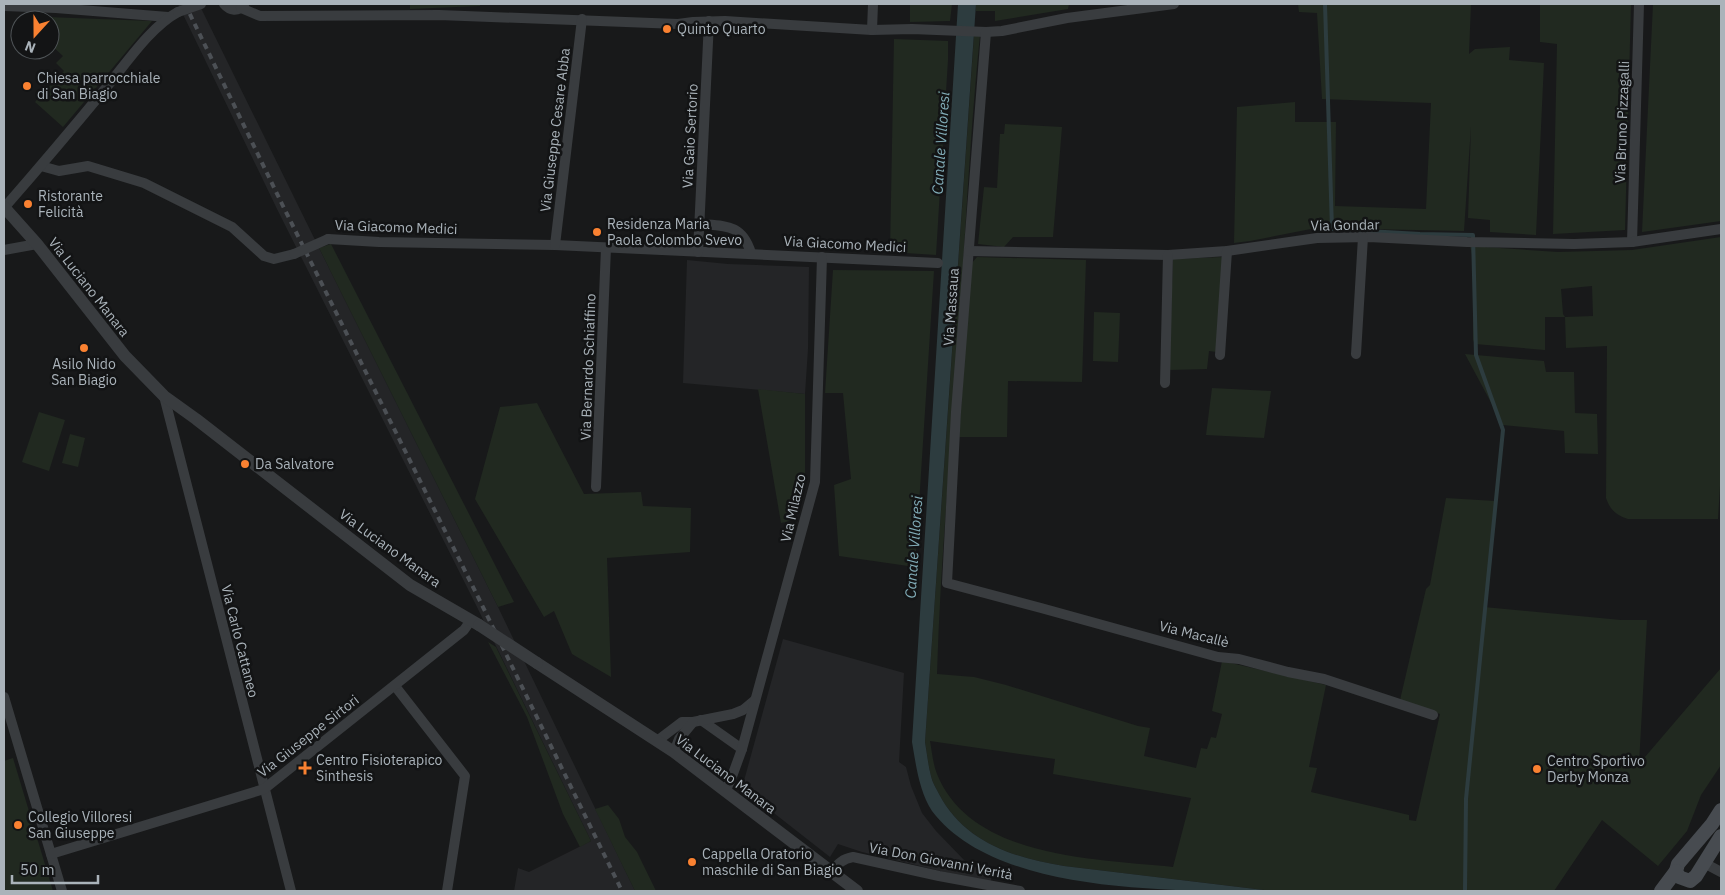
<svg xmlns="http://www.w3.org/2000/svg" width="1725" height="895" font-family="'IBM Plex Sans',sans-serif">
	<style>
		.built { fill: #242527 }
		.green { fill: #212920; fill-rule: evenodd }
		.water { fill: #2d3c3f }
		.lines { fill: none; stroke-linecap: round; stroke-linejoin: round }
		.stream { stroke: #2d3c3f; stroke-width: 4 }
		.minor { stroke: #393c3f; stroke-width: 10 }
		.tertiary { stroke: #393c3f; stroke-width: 12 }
		.secondary { stroke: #474b50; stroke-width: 14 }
		.rail { stroke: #4c5055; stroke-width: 4; stroke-dasharray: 6 5; stroke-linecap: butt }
		.minor-bridge { stroke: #393c3f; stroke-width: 10 }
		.tertiary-bridge { stroke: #393c3f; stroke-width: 12 }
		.poi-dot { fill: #f98131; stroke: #131415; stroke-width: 2 }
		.labels { text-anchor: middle; stroke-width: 5; stroke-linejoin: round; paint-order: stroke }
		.poi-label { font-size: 14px; fill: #aab3ba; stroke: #131415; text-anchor: start }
		.street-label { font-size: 14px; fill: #aab3ba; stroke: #131415 }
		.water-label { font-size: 15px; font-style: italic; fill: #80abb6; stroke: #131415 }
	</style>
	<rect width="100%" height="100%" fill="#18191a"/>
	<!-- built -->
	<g class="built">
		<polygon points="178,4 199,4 319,248 498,607 635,891 514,891 518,868 529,872 591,841 476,605 277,209"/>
		<polygon points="687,260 728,264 809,267 808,349 805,394 683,383"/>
		<polygon points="783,639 904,673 899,762 906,767 911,786 922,813 936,831 965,861 992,877 990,883 862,852 838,844 830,857 742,788"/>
	</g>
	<!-- green -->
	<g class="green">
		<polygon points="410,4 480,4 480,6 410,9"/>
		<polygon points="910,4 952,4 950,21 910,22"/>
		<polygon points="976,4 1069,4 1068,9 995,21 995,11 976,11"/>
		<polygon points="1298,4 1471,4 1469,54 1475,49 1510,47 1509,60 1544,63 1536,235 1490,232 1490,220 1468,218 1471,126 1464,231 1316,228 1250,241 1234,243 1237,107 1295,102 1295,122 1336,122 1335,206 1426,209 1431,103 1322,99 1317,13 1299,12"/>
		<polygon points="1540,4 1631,4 1625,230 1553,234 1557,44 1540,42"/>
		<polygon points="1653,4 1721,4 1721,221 1642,232"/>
		<polygon points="21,16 152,21 63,127 35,102 64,71 56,63 63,56 50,44 50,20 20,20 18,19"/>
		<path d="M974,35H980C969,142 965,249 957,356C950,462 940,568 937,674L974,677L1006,685L1138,726L1150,728L1144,756L1196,768L1201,748L1207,749L1211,737L1216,738L1222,714L1212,711L1222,661L1326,685L1309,767L1317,768L1311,792L1409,815V820L1416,821L1440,714L1400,700L1426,589L1430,585L1446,498L1495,501L1484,607L1621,620H1647L1639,764L1721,668V765L1701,795L1687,831L1658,866L1602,820L1554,891H1273L1064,866C1014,858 964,842 939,794C936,788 932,782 931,776C928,765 927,753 925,742ZM930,741L1055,759L1053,774L1191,798L1173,867C1097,859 971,859 937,774C933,764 932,752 930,741Z"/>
		<polygon points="894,39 948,41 948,60 936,255 890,252"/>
		<polygon points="1005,124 1062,127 1053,237 1013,237 1004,247 978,244 984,187 997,188 1000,134 1004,134"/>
		<path d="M1721,237V470L1718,519H1628C1616,515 1610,510 1606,498L1607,346L1566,348L1565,317H1545V350L1475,344L1473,340V259L1470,246L1558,252L1632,250ZM1592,286L1593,316L1565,317L1563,314L1561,289Z"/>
		<polygon points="331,244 514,602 498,607 319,248"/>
		<polygon points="977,257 1086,260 1082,382 1008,381 1007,437 959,437 971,264"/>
		<polygon points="1223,257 1217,352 1209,351 1207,369 1169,370 1173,259"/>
		<polygon points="833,270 934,271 915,567 839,556 834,485 851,479 843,393 825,393"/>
		<polygon points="1094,312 1120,313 1118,362 1093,361"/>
		<polygon points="1465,354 1544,361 1546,372 1574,372 1575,413 1597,414 1598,454 1565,453 1564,431 1503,425"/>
		<polygon points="1212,388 1271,391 1264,438 1206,435"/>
		<polygon points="758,389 805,394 805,478 794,520 781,523"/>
		<polygon points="537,403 584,494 641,492 643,506 691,508 690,552 607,558 611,677 572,654 554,611 544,617 475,499 500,407"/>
		<polygon points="39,412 65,420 49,471 22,462"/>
		<polygon points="70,434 85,438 78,467 62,463"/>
		<polygon points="488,642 496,647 591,841 580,847 563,814 527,717"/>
		<polygon points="13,758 53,891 4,891 4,761"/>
		<polygon points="608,805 619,819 625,837 637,852 656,891 635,891 595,809"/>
	</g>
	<!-- water -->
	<path class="water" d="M958,4H976L925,742C927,753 928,765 931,776C932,782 936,788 939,794C964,842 1014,858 1064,866L1273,891C1173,891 995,895 932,811C919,791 916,765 912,742Z"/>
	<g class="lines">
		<!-- stream -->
		<polyline class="stream" points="1325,4 1332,229 1420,234 1473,235 1476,355 1503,430 1466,799 1465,891"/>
		<!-- minor -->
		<g class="minor">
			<path d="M224,4C230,11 238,12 244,5"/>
			<polyline points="4,6 56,8 168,17"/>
			<polyline points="241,8 260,16 439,15 678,24 693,22 725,21 872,30 912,29 986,32 1002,31 1067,18 1174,4"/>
			<polyline points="872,30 873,4"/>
			<polyline points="986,32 956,412 947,583 1041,608 1218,657 1239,659 1288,672 1324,679 1433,715"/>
			<polyline points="41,166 59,171 88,166 144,183 232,227 264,256 274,259 294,254"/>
			<path d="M4,208C38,169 72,129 105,89C126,64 150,27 178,12"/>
			<path d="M700,224C726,226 742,224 751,253"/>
			<polyline points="328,239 379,242 555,245 938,263"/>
			<polyline points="1632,242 1639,4"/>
			<polyline points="555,245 582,19"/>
			<polyline points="4,250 37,244"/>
			<polyline points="969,251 1168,255 1227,251 1317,238 1369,237 1467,242 1574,244 1632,242 1721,229"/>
			<polyline points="698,252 709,21"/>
			<polyline points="1356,354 1363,237"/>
			<polyline points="1220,355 1227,251"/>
			<polyline points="1165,383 1168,255"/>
			<polyline points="164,396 291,891"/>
			<polyline points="596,487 606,248"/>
			<polyline points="395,686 465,776 447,891"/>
			<polyline points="4,697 62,891"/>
			<polyline points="701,720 742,749"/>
			<polyline points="657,741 682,722 693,722 733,714 743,710 755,700"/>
			<polyline points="674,752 679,739 693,722"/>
			<polyline points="725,791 730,782 742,749 815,482 822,257"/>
			<polyline points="51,854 264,789 464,630 471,620"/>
			<polyline points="1704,863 1721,872"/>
			<path d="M831,872C838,864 842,859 853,857L939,876L1020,891"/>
		</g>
		<!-- tertiary -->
		<g class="tertiary">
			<polyline points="4,207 37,244 125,356 164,396 196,419 410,585 479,625"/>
			<polyline points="537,663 674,752 857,891"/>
		</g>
		<!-- secondary -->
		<g class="secondary">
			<polyline points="1721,810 1712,824 1678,864 1676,871 1679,877 1690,881 1696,876 1721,836"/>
			<polyline points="1661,891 1676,871"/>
		</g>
		<!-- rail -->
		<polyline class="rail" points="185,4 282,204 480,601 622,891"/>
		<!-- minor-bridge -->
		<g class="minor-bridge">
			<polyline points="178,12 201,4"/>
			<polyline points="294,254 328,239"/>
		</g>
		<!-- tertiary-bridge -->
		<polyline class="tertiary-bridge" points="479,625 537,663"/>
	</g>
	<!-- markers -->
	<g class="poi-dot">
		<circle cx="667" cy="29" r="5"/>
		<circle cx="27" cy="86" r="5"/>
		<circle cx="28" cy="204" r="5"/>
		<circle cx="597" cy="232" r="5"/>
		<circle cx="84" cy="348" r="5"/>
		<circle cx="245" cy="464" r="5"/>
		<path d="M302.5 760.5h5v5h5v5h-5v5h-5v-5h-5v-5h5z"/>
		<circle cx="1537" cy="769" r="5"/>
		<circle cx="18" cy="825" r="5"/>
		<circle cx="692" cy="862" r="5"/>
	</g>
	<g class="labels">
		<!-- poi labels -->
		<g class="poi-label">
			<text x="677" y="34">Quinto Quarto</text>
			<text x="37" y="83">Chiesa parrocchiale<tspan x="37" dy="16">di San Biagio</tspan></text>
			<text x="38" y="201">Ristorante<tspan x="38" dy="16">Felicità</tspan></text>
			<text x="607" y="229">Residenza Maria<tspan x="607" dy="16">Paola Colombo Svevo</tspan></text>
			<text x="84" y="369" text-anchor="middle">Asilo Nido<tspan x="84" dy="16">San Biagio</tspan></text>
			<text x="255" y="469">Da Salvatore</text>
			<text x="316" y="765">Centro Fisioterapico<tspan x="316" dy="16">Sinthesis</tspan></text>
			<text x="1547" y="766">Centro Sportivo<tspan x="1547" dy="16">Derby Monza</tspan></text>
			<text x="28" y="822">Collegio Villoresi<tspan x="28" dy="16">San Giuseppe</tspan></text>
			<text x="702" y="859">Cappella Oratorio<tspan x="702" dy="16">maschile di San Biagio</tspan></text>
		</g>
		<!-- street labels -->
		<g class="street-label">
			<text transform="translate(1622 122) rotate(-88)" y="5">Via Bruno Pizzagalli</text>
			<text transform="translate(555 130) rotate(-83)" y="5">Via Giuseppe Cesare Abba</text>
			<text transform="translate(690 136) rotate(-87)" y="5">Via Gaio Sertorio</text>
			<text transform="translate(1345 225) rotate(-1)" y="5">Via Gondar</text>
			<text transform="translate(396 227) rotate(2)" y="5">Via Giacomo Medici</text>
			<text transform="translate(845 244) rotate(3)" y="5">Via Giacomo Medici</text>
			<text transform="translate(89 287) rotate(52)" y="5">Via Luciano Manara</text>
			<text transform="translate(951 307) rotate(-86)" y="5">Via Massaua</text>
			<text transform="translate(588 367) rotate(-88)" y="5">Via Bernardo Schiaffino</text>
			<text transform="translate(793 508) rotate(-77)" y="5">Via Milazzo</text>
			<text transform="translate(390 548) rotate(36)" y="5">Via Luciano Manara</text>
			<text transform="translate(1194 634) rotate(14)" y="5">Via Macallè</text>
			<text transform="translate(240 641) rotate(76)" y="5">Via Carlo Cattaneo</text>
			<text transform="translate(308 736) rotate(-38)" y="5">Via Giuseppe Sirtori</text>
			<text transform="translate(726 774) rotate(37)" y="5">Via Luciano Manara</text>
			<text transform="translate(941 861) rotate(11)" y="5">Via Don Giovanni Verità</text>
		</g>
		<!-- water labels -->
		<g class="water-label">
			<text transform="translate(941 143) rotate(-86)" y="5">Canale Villoresi</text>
			<text transform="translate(914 547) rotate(-86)" y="5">Canale Villoresi</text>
		</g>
	</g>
	<!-- border -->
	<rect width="1725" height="895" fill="none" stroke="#aab3ba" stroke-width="10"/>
	<!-- north arrow -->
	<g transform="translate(35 35) rotate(201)"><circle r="24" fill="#131415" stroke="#4f5457"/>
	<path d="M0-4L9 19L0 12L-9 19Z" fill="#f98131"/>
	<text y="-8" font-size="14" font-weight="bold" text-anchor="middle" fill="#aab3ba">N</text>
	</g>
	<!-- scale -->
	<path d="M12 875v8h86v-8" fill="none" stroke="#aab3ba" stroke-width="2.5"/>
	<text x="20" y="875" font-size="15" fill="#aab3ba" stroke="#131415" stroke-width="4" paint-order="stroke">50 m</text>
</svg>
